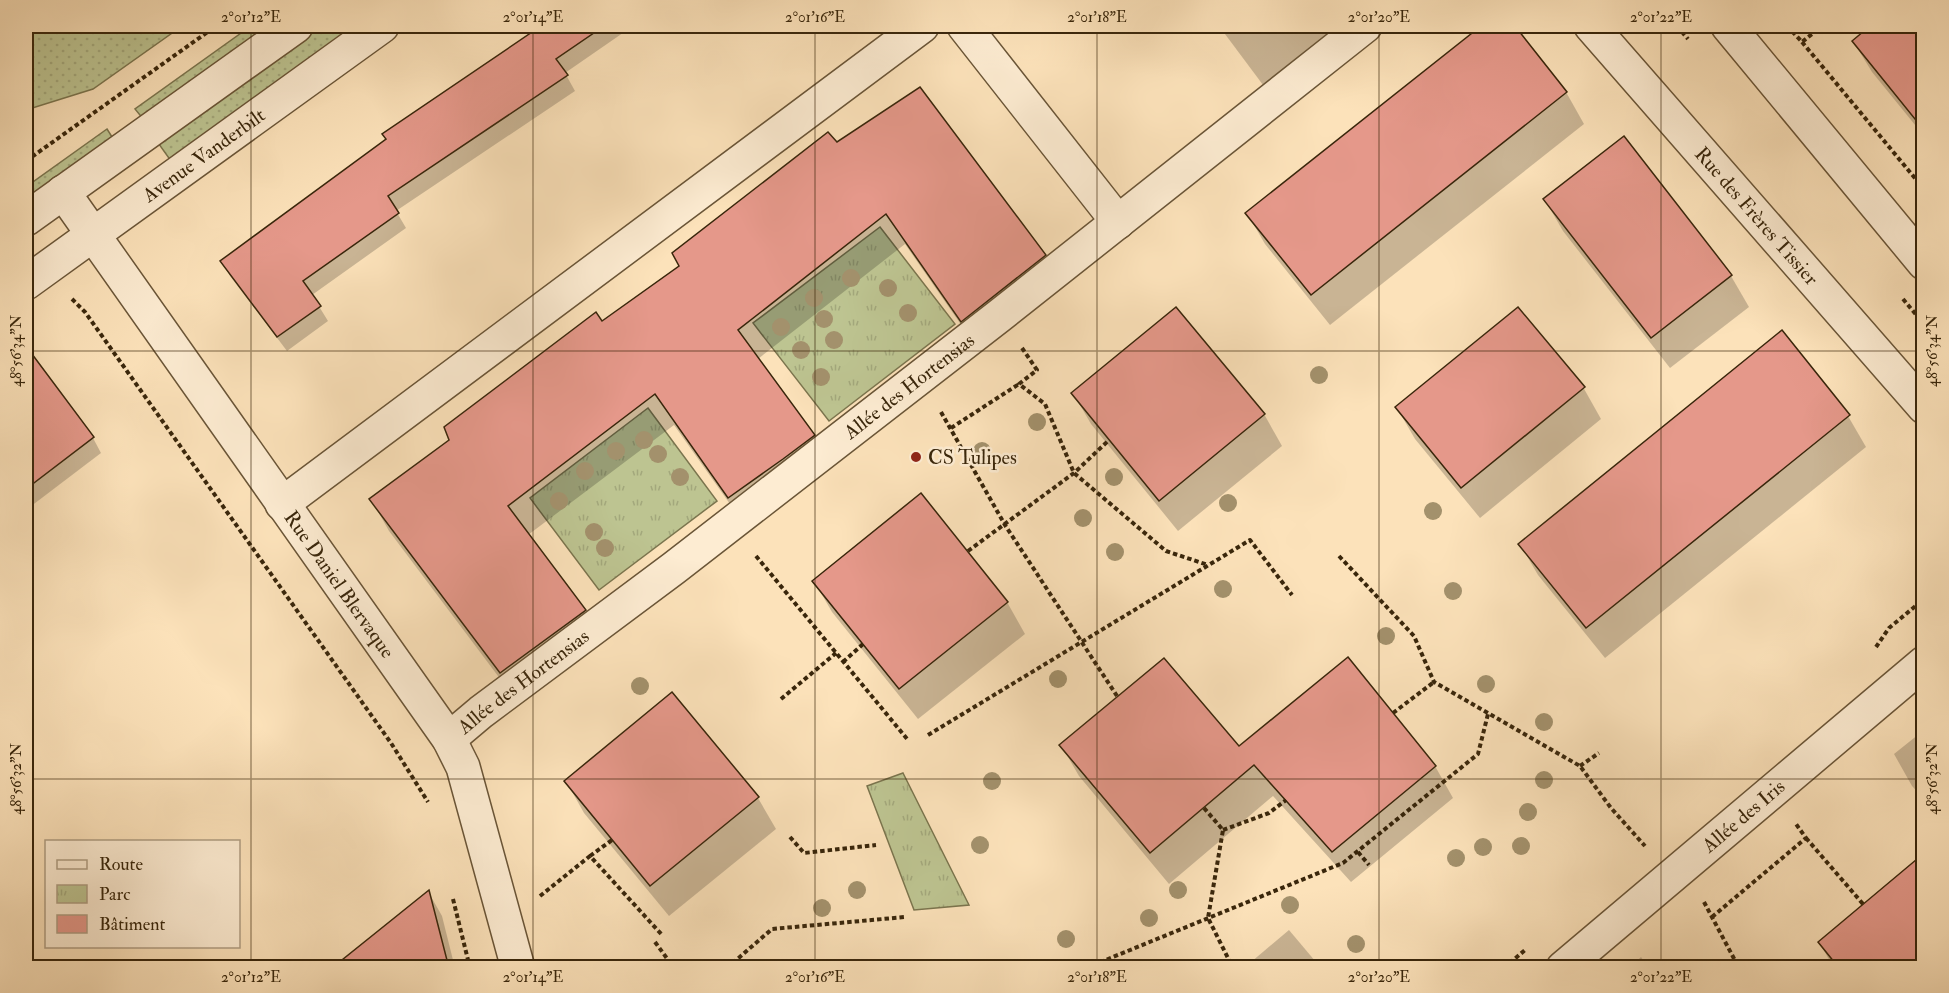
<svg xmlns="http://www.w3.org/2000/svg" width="1949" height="993" font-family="'IM FELL Double Pica',serif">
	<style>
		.grass { fill: url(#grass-dots); stroke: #7b754e; stroke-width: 1.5 }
		.park { fill: url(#park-tufts); stroke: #7b754e; stroke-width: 1.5 }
		.shadow { fill: #0003 }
		.building { fill: #e5988a; stroke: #39260b; stroke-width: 1.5 }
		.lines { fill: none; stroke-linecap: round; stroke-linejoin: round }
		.minor-casing { stroke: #6a5537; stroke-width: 36 }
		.path { stroke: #39260b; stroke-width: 4; stroke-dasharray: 4.5 3; stroke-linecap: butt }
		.minor { stroke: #fdecd2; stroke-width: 33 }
		.tree { fill: #a3916c }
		.ticks { fill: none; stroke: #39260b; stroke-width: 1.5; stroke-opacity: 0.45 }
		.poi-dot { fill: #8f2418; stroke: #fdecd2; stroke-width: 2 }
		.labels { text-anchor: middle; stroke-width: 5; stroke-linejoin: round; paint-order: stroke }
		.street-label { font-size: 20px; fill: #39260b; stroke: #fdecd2 }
		.poi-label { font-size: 20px; fill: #39260b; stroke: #fdecd2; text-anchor: start }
		.neatline { fill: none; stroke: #39260b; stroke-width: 2 }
		.ticks-label { font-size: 15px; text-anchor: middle; fill: #39260b }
	</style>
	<defs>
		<pattern id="grass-dots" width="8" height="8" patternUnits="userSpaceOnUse" patternTransform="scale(1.5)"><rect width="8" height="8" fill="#bdc491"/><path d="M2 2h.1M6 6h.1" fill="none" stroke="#a3a87c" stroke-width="1.8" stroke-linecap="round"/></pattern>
		<pattern id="park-tufts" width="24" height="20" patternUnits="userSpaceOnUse" patternTransform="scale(1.5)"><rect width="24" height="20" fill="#bdc491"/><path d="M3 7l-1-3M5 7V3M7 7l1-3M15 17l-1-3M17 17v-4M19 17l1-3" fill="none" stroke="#a3a87c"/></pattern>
	</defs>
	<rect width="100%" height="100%" fill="#fce2ba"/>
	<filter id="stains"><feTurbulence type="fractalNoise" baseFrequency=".00333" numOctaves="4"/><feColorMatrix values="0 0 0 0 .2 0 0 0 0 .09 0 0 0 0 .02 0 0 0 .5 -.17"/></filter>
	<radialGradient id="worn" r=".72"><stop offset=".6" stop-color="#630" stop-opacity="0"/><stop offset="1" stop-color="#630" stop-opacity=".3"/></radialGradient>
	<!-- grass -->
	<g class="grass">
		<polygon points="26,26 182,26 93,89 26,110"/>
		<polygon points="251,26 273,26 144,120 135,109"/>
		<polygon points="316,26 361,26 171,161 156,140"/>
		<polygon points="107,129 114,140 26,203 26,187"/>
	</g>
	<!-- park -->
	<g class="park">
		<polygon points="880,227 955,324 829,421 753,323"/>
		<polygon points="648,408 717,501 599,590 530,498"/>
		<polygon points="903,773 969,905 914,910 867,786"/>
	</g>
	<!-- shadow -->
	<g class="shadow">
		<polygon points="543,26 633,26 565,73 575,91 396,211 406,228 312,295 328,321 287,351 230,276 222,261 387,140 446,94"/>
		<polygon points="1219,26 1352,26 1266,89"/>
		<polygon points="1484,26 1513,26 1566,92 1584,124 1330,325 1265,244 1247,213"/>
		<polygon points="1873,26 1924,26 1924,136 1872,72 1853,41"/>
		<polygon points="1624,138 1731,276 1749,307 1670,368 1563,231 1545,200"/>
		<polygon points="837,144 1044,256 1063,287 980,352 905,244 758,359 814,436 832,467 801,491 747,528 674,425 528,535 585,611 603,642 519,704 389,531 371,499 451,440 601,323 681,266"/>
		<polygon points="43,371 93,438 101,453 26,510 26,384"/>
		<polygon points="1583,387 1601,419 1480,518 1415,439 1397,408"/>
		<polygon points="1073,393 1264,414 1282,446 1178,531 1091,424"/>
		<polygon points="1848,416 1866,447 1605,658 1538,575 1520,544"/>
		<polygon points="814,581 1007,602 1025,634 918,719 832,612"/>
		<polygon points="672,694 758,798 776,829 669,916 584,813 566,781"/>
		<polygon points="1924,730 1924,799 1912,786 1894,754"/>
		<polygon points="1061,745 1238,748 1435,766 1453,798 1351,882 1273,796 1169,884 1079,776"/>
		<polygon points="1923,856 1924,968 1834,968 1819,942"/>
		<polygon points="429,893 442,916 455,968 335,968"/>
		<polygon points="1289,930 1321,968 1244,968"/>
		<polygon points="1641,957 1649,968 1629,968"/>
	</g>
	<!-- building -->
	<g class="building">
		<polygon points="541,26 604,26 556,59 568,75 388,196 399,213 303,281 321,306 277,337 220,261 386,139 382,134"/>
		<polygon points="1481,26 1515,26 1567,92 1311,295 1245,213"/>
		<polygon points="1870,26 1923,26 1923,129 1852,41"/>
		<polygon points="920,87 1046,255 961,322 886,214 738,330 815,435 783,459 728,498 655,394 508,506 586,610 500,673 369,499 449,440 444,427 596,312 602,321 679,266 672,253 828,132 837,142"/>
		<polygon points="1624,136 1732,275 1651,338 1543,199"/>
		<polygon points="1176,307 1265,414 1159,501 1071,393"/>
		<polygon points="1518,307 1585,387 1461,488 1395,407"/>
		<polygon points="1782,330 1850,415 1586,628 1518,544"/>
		<polygon points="26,346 94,437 26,489"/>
		<polygon points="921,493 1008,602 899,689 812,581"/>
		<polygon points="1348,657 1436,766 1332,852 1254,765 1150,853 1059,745 1164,658 1239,746"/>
		<polygon points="672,692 759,797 650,886 564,781"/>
		<polygon points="1923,854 1923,968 1839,968 1818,942"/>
		<polygon points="429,890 449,968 332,968"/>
	</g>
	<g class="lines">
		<defs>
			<g id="minor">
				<polyline points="964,26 1118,222"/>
				<path id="s1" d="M1591,26L1924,407"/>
				<polyline points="1728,26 1924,263"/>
				<path id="s2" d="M63,192L449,739L463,767L518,968"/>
				<polyline points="26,219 296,26"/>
				<path id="s3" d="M26,283L382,26"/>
				<polyline points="282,504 922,26"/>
				<path id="s4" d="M449,739L481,712L674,568L999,316L1365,26"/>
				<path id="s5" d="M1563,968L1924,663"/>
			</g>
		</defs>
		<!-- minor casing -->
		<use href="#minor" class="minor-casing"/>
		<!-- path -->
		<g class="path">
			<polyline points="1677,26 1688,39"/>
			<polyline points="1787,26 1802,42 1822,26"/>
			<polyline points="1802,42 1924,189"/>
			<polyline points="26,161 216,26"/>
			<polyline points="72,299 85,312 391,743 428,802"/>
			<polyline points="1903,299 1924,324"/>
			<polyline points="1022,348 1037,370 1019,384 1045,404 1074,473 1166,551 1208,565"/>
			<polyline points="941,412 1005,525 1117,696"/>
			<polyline points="951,428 1019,384"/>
			<polyline points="968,551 1074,473 1109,440"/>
			<polyline points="756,556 908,740"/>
			<polyline points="1339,556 1414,636 1434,682 1580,766 1611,808 1645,846"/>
			<polyline points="1876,647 1889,628 1924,599"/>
			<polyline points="843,662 863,644"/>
			<polyline points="781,699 836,653"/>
			<polyline points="1393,713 1434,682"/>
			<polyline points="928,735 1250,540 1292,595"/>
			<polyline points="1580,766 1599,753"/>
			<polyline points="1204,808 1223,830 1208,918 1233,968"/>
			<polyline points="1223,830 1269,813 1286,800"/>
			<polyline points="790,837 804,853 876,845"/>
			<polyline points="1806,838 1863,904"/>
			<polyline points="1358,852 1369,865"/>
			<polyline points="590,856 612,840"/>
			<polyline points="540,896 590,856 663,936"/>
			<polyline points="453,899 470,968"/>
			<polyline points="1704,902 1739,968"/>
			<polyline points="1712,917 1806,838 1796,824"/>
			<polyline points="655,942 674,968"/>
			<polyline points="727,968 772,929 905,917"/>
			<polyline points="1086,968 1343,863 1478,754 1488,714"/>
			<polyline points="1504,968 1525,950"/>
		</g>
		<!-- minor -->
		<use href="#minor" class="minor"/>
	</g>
	<!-- trees -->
	<g class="tree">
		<circle cx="851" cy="278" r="9"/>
		<circle cx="888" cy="288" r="9"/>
		<circle cx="814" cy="298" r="9"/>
		<circle cx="908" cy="313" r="9"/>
		<circle cx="824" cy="319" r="9"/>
		<circle cx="781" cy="327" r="9"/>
		<circle cx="834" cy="340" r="9"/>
		<circle cx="801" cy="350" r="9"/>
		<circle cx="1319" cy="375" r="9"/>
		<circle cx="821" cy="377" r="9"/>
		<circle cx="1037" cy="422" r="9"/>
		<circle cx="644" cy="440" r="9"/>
		<circle cx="616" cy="451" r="9"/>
		<circle cx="982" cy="451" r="9"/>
		<circle cx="658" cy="454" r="9"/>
		<circle cx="585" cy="471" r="9"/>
		<circle cx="680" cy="477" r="9"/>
		<circle cx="1114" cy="477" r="9"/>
		<circle cx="559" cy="501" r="9"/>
		<circle cx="1228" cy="503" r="9"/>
		<circle cx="1433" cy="511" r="9"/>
		<circle cx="1083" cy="518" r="9"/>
		<circle cx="594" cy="532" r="9"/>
		<circle cx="605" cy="548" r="9"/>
		<circle cx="1115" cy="552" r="9"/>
		<circle cx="1223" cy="589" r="9"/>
		<circle cx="1453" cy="591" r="9"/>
		<circle cx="1386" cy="636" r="9"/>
		<circle cx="1058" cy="679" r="9"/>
		<circle cx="1486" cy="684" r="9"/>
		<circle cx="640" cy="686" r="9"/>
		<circle cx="1544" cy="722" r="9"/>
		<circle cx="1544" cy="780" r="9"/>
		<circle cx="992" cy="781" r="9"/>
		<circle cx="1528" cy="812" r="9"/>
		<circle cx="980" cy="845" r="9"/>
		<circle cx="1521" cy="846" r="9"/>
		<circle cx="1483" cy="847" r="9"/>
		<circle cx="1456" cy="858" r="9"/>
		<circle cx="857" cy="890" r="9"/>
		<circle cx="1178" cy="890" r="9"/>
		<circle cx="1290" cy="905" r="9"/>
		<circle cx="822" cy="908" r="9"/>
		<circle cx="1149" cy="918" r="9"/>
		<circle cx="1066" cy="939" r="9"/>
		<circle cx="1356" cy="944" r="9"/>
	</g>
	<!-- ticks -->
	<path class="ticks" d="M251,26V968M533,26V968M815,26V968M1097,26V968M1379,26V968M1661,26V968M26,351H1924M26,779H1924"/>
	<!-- markers -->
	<circle class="poi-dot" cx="916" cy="457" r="6"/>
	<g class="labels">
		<!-- street labels -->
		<g class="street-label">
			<text dy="7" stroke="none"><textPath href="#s3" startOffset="219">Avenue Vanderbilt</textPath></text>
			<text dy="7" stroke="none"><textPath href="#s1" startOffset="252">Rue des Frères Tissier</textPath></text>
			<text dy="7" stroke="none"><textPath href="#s4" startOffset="580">Allée des Hortensias</textPath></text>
			<text dy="7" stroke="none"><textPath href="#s2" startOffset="480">Rue Daniel Blervaque</textPath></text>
			<text dy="7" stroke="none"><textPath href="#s4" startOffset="94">Allée des Hortensias</textPath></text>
			<text dy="7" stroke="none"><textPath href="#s5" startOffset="236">Allée des Iris</textPath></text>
		</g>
		<!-- poi labels -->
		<g class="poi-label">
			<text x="928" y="464">CS Tulipes</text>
		</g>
	</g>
	<!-- margin -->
	<rect width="1949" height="993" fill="none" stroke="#fce2ba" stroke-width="66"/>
	<!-- legend -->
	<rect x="45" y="840" width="195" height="108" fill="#fdecd2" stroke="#af9d82" stroke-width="1.5"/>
	<rect x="57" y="860" width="30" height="9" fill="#fdecd2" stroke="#af9d82" stroke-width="1.5"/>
	<text x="99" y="870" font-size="18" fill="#39260b">Route</text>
	<rect x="57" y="885" width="30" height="18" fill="url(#park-tufts)" stroke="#af9d82" stroke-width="1.5"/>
	<text x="99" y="900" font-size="18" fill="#39260b">Parc</text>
	<rect x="57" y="915" width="30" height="18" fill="#e5988a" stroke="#af9d82" stroke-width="1.5"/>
	<text x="99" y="930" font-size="18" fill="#39260b">Bâtiment</text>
	<rect x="33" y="33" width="1883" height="927" class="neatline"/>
	<g class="ticks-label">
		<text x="251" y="22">2°01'12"E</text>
		<text x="533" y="22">2°01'14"E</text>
		<text x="815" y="22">2°01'16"E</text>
		<text x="1097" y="22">2°01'18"E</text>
		<text x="1379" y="22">2°01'20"E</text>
		<text x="1661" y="22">2°01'22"E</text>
		<text transform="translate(16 351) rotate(-90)" y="5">48°56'34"N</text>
		<text transform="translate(1932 351) rotate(-90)" y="5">48°56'34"N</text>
		<text transform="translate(16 779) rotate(-90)" y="5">48°56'32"N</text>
		<text transform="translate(1932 779) rotate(-90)" y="5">48°56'32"N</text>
		<text x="251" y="982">2°01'12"E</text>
		<text x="533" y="982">2°01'14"E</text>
		<text x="815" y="982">2°01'16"E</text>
		<text x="1097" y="982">2°01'18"E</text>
		<text x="1379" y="982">2°01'20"E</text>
		<text x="1661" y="982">2°01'22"E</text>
	</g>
	<rect width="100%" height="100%" filter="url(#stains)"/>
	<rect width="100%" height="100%" fill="url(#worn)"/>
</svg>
